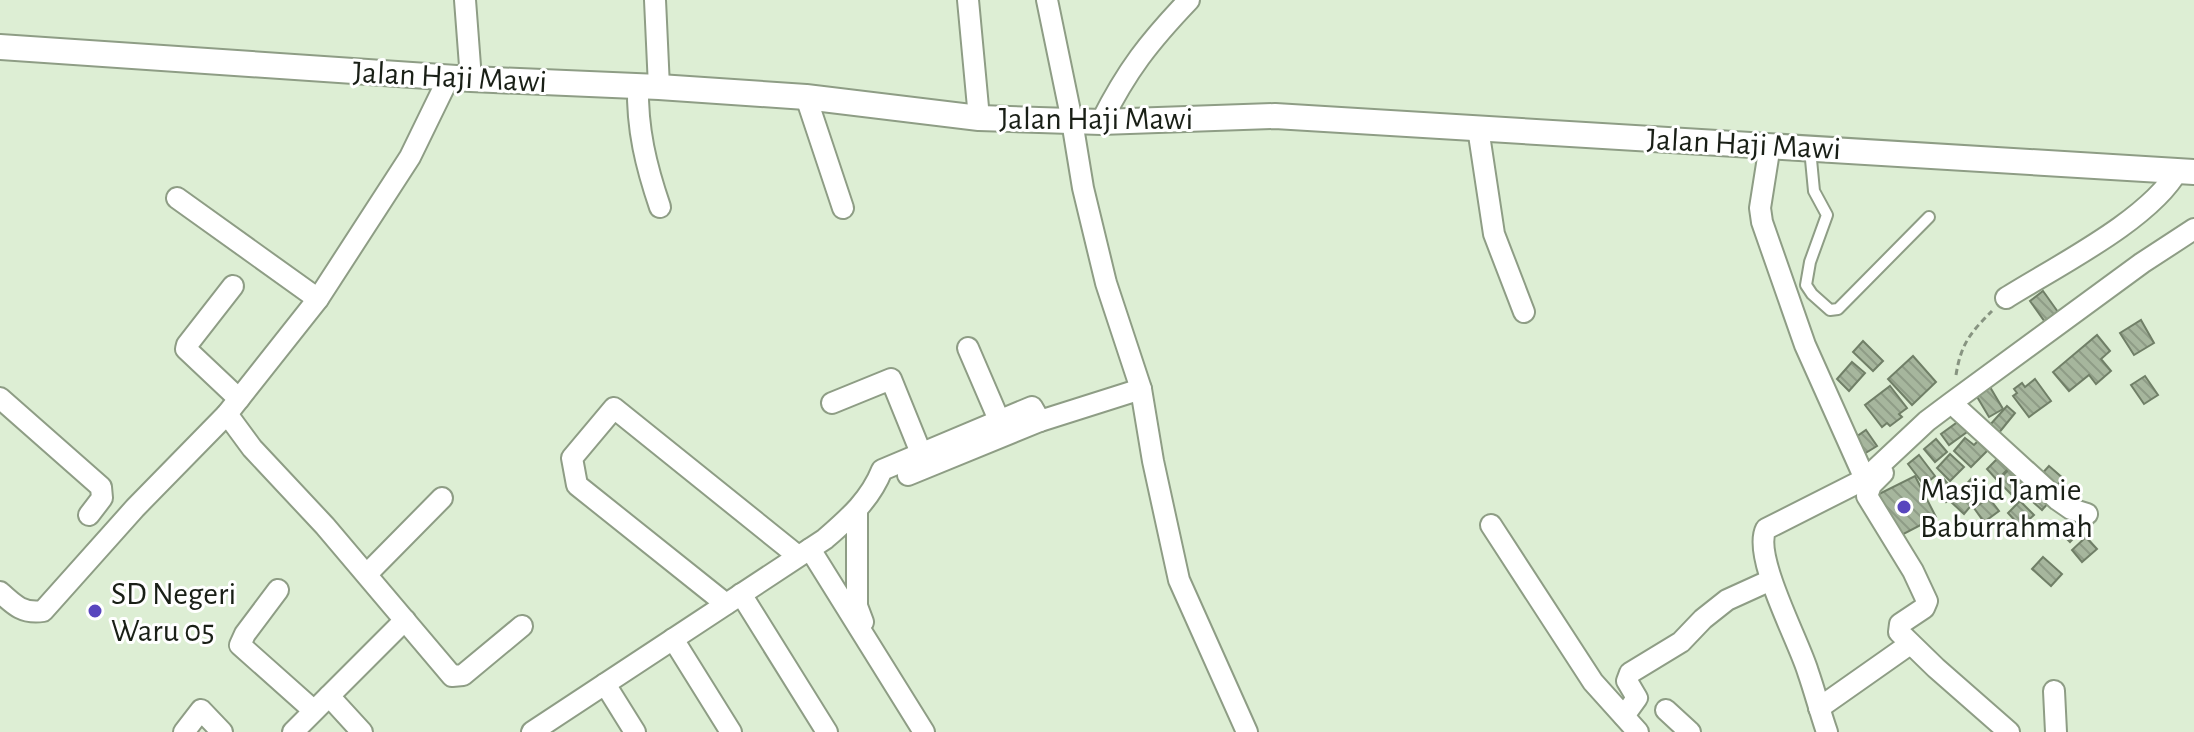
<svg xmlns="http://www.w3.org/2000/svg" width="2194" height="732" font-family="'Alegreya Sans',sans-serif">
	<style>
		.building { fill: url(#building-back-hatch); stroke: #707f67; stroke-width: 2 }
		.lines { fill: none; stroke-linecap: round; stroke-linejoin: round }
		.service-casing { stroke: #8e9d85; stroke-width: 14 }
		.minor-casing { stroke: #8e9d85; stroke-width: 24 }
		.tertiary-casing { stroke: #8e9d85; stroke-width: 28 }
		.path { stroke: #879481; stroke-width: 3; stroke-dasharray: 6 4; stroke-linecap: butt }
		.service { stroke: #fff; stroke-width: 10 }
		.minor { stroke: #fff; stroke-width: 20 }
		.tertiary { stroke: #fff; stroke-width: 24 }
		.poi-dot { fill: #5846be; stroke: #fff; stroke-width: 3 }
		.labels { text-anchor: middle; stroke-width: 6; stroke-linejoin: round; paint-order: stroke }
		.street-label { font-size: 32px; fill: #191f16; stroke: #fff }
		.poi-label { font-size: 32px; fill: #191f16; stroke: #fff; text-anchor: start }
	</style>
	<defs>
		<pattern id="building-back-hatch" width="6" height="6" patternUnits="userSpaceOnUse" patternTransform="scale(2)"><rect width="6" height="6" fill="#a6b69d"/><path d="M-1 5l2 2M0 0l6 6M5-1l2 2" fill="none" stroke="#8e9c86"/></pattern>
	</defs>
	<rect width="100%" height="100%" fill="#ddeed4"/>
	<!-- building -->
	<g class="building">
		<polygon points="2043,291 2058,312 2045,322 2030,301"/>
		<polygon points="2141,320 2154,343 2134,355 2120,333"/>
		<polygon points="2097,335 2110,351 2101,359 2111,371 2096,384 2089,375 2069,391 2053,372"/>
		<polygon points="1863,341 1883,361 1873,371 1853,352"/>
		<polygon points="1913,356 1936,382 1912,405 1888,379"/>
		<polygon points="1852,362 1865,373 1849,391 1837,379"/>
		<polygon points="2145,376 2158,395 2144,404 2131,385"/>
		<polygon points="2035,379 2051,401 2029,417 2013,396 2017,393 2014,389 2022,383 2025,387"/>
		<polygon points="1890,386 1907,408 1899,414 1902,417 1890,426 1887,423 1882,427 1865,405"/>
		<polygon points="1990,387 2003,409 1989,417 1976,395"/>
		<polygon points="2007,406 2015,413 1998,434 1989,426"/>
		<polygon points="1959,421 1967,432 1949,445 1941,434"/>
		<polygon points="1866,430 1877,446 1864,454 1853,439"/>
		<polygon points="1965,438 1974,445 1981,438 1991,447 1971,467 1954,451"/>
		<polygon points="1936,439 1947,452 1935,462 1924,449"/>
		<polygon points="1950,454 1964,467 1950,481 1937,468"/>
		<polygon points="1919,455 1935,476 1924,485 1908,464"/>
		<polygon points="1999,457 2010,467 1997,480 1987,469"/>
		<polygon points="2049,466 2063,478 2053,490 2039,477"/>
		<polygon points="2011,467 2025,480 2011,494 1998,481"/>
		<polygon points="1915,476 1936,517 1894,539 1873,497"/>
		<polygon points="1943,478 1956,494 1946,502 1933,487"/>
		<polygon points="1971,479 1984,490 1964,514 1951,502"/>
		<polygon points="2032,484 2051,500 2042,510 2023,493"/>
		<polygon points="1989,498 1999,511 1984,522 1974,508"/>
		<polygon points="2020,501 2034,515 2021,527 2008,513"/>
		<polygon points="2076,520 2084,527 2070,542 2062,534"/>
		<polygon points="2086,537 2097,549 2082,562 2072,550"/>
		<polygon points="2043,557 2062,574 2051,586 2032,569"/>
	</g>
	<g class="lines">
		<defs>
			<polyline id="service" points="1810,149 1814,191 1827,215 1810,262 1806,285 1812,294 1830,310 1838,309 1929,217"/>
			<g id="minor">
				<polyline points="465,0 471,79"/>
				<polyline points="655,0 659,87"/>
				<polyline points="968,0 979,118"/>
				<polyline points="1047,0 1072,121 1083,188 1106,283 1141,389 1153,461 1179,580 1247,732"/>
				<path d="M638,86C637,129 646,166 660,207"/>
				<polyline points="806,97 843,208"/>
				<path d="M1101,122C1127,70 1149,42 1189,0"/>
				<polyline points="1478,128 1494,234 1524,312"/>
				<polyline points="1770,145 1760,208 1762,222 1805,345 1865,479"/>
				<polyline points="177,198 318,299"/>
				<polyline points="233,286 187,345 186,349 239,399"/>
				<path d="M2006,298C2055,267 2150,220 2178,170"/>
				<polyline points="968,348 999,420"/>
				<polyline points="0,398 101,487 102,498 89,515"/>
				<polyline points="832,403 891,379 921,453"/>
				<polyline points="1958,409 2058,500 2071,509 2087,514"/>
				<polyline points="227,414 252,448 325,526 452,676 463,675 522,626"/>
				<polyline points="1883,473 1871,485 1867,496 1913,571 1927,601 1924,608 1900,624 1899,632 1936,668 2009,732"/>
				<polyline points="908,475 1040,421"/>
				<polyline points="857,511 857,606 863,622"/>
				<polyline points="1491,525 1593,682 1638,732"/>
				<polyline points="810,549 924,732"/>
				<polyline points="367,574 442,498"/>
				<polyline points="278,590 245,634 240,645 313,710"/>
				<path d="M0,592C14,605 23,614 43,611L135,508L227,414L318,299L410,157L449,77"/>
				<polyline points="741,594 827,732"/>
				<polyline points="726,604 577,485 572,458 614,408 798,556"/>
				<polyline points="673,639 731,732"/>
				<polyline points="605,684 635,732"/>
				<polyline points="2054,691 2056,732"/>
				<polyline points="329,696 362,732"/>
				<polyline points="1819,708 1910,644"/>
				<polyline points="1666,710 1690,732"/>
				<polyline points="1624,716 1637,698 1627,681 1630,673 1681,642 1703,619 1727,600 1771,580"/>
				<polyline points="184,732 201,710 222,732"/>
				<polyline points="293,732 405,620"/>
				<path d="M532,732L825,539C849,518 870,500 882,470L1032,407L1040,421L1141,389"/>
				<path d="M1827,732C1820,712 1815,692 1808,672C1799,641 1752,556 1766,529L1865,479L1927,421L1951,403L2142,263L2194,229"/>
			</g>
			<polyline id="tertiary" points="0,47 471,79 659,87 806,97 979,118 1101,122 1275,116 2194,172"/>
		</defs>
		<!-- service casing -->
		<use href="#service" class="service-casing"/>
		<!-- minor casing -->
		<use href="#minor" class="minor-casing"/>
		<!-- tertiary casing -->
		<use href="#tertiary" class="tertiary-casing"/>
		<!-- path -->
		<path class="path" d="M1956,375C1961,344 1970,333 1992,311"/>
		<!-- service -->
		<use href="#service" class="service"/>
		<!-- minor -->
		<use href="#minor" class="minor"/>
		<!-- tertiary -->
		<use href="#tertiary" class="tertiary"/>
	</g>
	<!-- markers -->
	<g class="poi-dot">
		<circle cx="1904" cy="507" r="8"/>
		<circle cx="95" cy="611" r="8"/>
	</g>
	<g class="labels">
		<!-- street labels -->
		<g class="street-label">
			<text transform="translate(450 76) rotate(3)" y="11">Jalan Haji Mawi</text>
			<text x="1096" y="129">Jalan Haji Mawi</text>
			<text transform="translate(1744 143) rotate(3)" y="11">Jalan Haji Mawi</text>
		</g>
		<!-- poi labels -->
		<g class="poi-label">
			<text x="1920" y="500">Masjid Jamie<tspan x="1920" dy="37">Baburrahmah</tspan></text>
			<text x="111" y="604">SD Negeri<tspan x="111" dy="37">Waru 05</tspan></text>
		</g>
	</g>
</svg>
